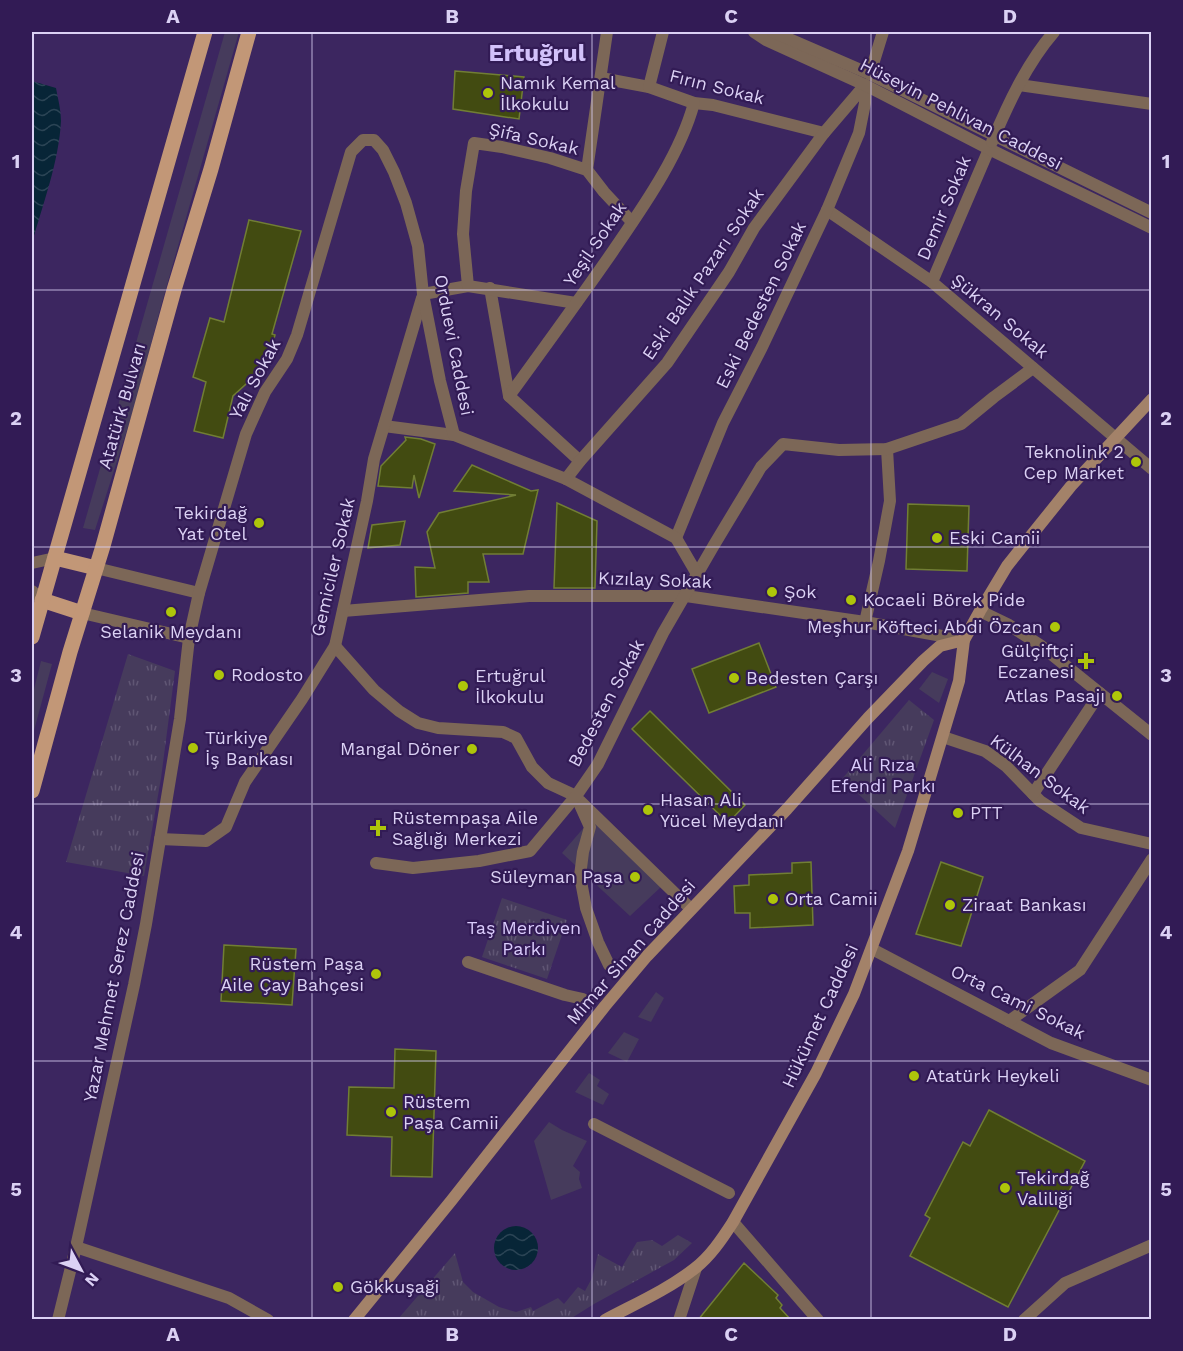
<svg xmlns="http://www.w3.org/2000/svg" width="1183" height="1351" font-family="'Work Sans',sans-serif">
	<style>
		.grass { fill: #463b5c }
		.park { fill: url(#park-tufts) }
		.water { fill: url(#water-waves) }
		.building { fill: #424b11; stroke: #717e34; stroke-width: 1.5 }
		.lines { fill: none; stroke-linecap: round; stroke-linejoin: round }
		.service { stroke: #7c6757; stroke-width: 12 }
		.pedestrian { stroke: #7c6757; stroke-width: 12 }
		.minor { stroke: #7c6757; stroke-width: 12 }
		.tertiary { stroke: #7c6757; stroke-width: 12 }
		.secondary { stroke: #a38269; stroke-width: 12 }
		.primary { stroke: #c29777; stroke-width: 15 }
		.grid { fill: none; stroke: #dbd1f4; stroke-width: 1.5; stroke-opacity: 0.55 }
		.poi-dot { fill: #aec50a; stroke: #321b55; stroke-width: 2 }
		.labels { text-anchor: middle; stroke-width: 4.5; stroke-linejoin: round; paint-order: stroke }
		.poi-label { font-size: 18px; fill: #dbd1f4; stroke: #321b55; text-anchor: start }
		.street-label { font-size: 18px; fill: #dbd1f4; stroke: #321b55 }
		.park-label { font-size: 18px; fill: #daccfc; stroke: #321b55 }
		.district-label { font-size: 24px; font-weight: bold; fill: #d2c1fa; stroke: #321b55 }
		.neatline { fill: none; stroke: #dbd1f4; stroke-width: 2 }
		.grid-label { font-size: 20px; text-anchor: middle; font-weight: bold; fill: #dbd1f4 }
	</style>
	<defs>
		<pattern id="park-tufts" width="24" height="20" patternUnits="userSpaceOnUse" patternTransform="scale(1.5)"><rect width="24" height="20" fill="#463b5c"/><path d="M3 7l-1-3M5 7V3M7 7l1-3M15 17l-1-3M17 17v-4M19 17l1-3" fill="none" stroke="#605674"/></pattern>
		<pattern id="water-waves" width="16" height="10" patternUnits="userSpaceOnUse" patternTransform="scale(1.5)"><rect width="16" height="10" fill="#072537"/><path d="M0 5q4-4 8 0t8 0" fill="none" stroke="#2b4455"/></pattern>
	</defs>
	<rect width="100%" height="100%" fill="#3c2660"/>
	<!-- grass -->
	<g class="grass">
		<polygon points="225,32 239,32 161,306 135,405 95,530 83,528"/>
		<polygon points="41,661 52,664 32,738 32,697"/>
		<polygon points="932,672 948,679 939,703 919,689"/>
		<polygon points="592,818 662,886 630,916 562,853"/>
		<polygon points="656,992 664,998 651,1022 638,1017"/>
		<polygon points="624,1032 639,1039 627,1062 608,1053"/>
		<polygon points="589,1073 600,1080 597,1086 609,1094 603,1105 575,1092"/>
		<polygon points="549,1122 562,1130 587,1141 573,1166 580,1172 579,1179 582,1188 551,1200 534,1141"/>
	</g>
	<!-- park -->
	<g class="park">
		<polygon points="128,654 175,671 161,778 144,876 66,862"/>
		<polygon points="909,700 934,720 895,828 842,779"/>
		<polygon points="502,898 567,920 547,979 482,957"/>
		<polygon points="678,1235 692,1243 674,1260 594,1304 570,1319 398,1319 455,1253 463,1282 473,1292 499,1307 516,1312 531,1307 533,1311 558,1298 564,1304 578,1287 585,1291 592,1278 598,1254 622,1267 637,1242 652,1240 662,1246"/>
	</g>
	<!-- water -->
	<g class="water">
		<path d="M32,81L56,88C58,99 61,110 61,121C59,161 43,204 32,243Z"/>
		<circle cx="516" cy="1248" r="22"/>
	</g>
	<!-- building -->
	<g class="building">
		<polygon points="455,71 524,77 519,119 453,109"/>
		<polygon points="249,220 301,231 272,334 275,335 267,365 233,396 223,438 194,431 206,382 193,377 210,318 224,322"/>
		<polygon points="405,437 421,439 435,444 419,498 414,475 412,488 378,486 381,466 406,440"/>
		<polygon points="472,465 531,491 538,490 523,554 483,554 489,582 468,582 468,593 416,597 415,567 435,568 427,532 439,513 516,495 454,491"/>
		<polygon points="557,503 597,521 595,588 554,588"/>
		<polygon points="908,504 969,506 967,571 906,569"/>
		<polygon points="405,521 400,545 368,548 372,525"/>
		<polygon points="759,643 776,687 709,713 692,669"/>
		<polygon points="650,711 745,805 728,823 632,729"/>
		<polygon points="811,862 813,925 750,928 750,913 735,913 734,886 749,885 749,875 792,873 792,863"/>
		<polygon points="941,862 983,877 961,946 916,934"/>
		<polygon points="224,945 296,949 292,1005 221,1001"/>
		<polygon points="395,1049 436,1051 432,1177 391,1176 392,1137 347,1135 349,1087 394,1088"/>
		<polygon points="989,1110 1085,1161 1008,1307 910,1256 930,1218 925,1215 963,1142 970,1146"/>
		<polygon points="744,1263 778,1295 776,1298 782,1305 780,1308 791,1320 698,1320"/>
	</g>
	<g class="lines">
		<!-- service -->
		<g class="service">
			<polyline points="490,288 509,396"/>
			<polyline points="32,563 55,558"/>
			<polyline points="32,591 42,600"/>
		</g>
		<!-- pedestrian -->
		<g class="pedestrian">
			<polyline points="423,294 468,286"/>
			<polyline points="384,426 454,435"/>
			<polyline points="943,737 985,751 1006,766 1040,801 1081,828 1152,844"/>
			<polyline points="1033,794 1100,693"/>
			<polyline points="576,796 590,827 583,852 580,876 586,908 598,942 609,965"/>
			<polyline points="580,801 691,909"/>
			<polyline points="468,962 565,995 583,999"/>
			<polyline points="594,1124 729,1193"/>
		</g>
		<!-- minor -->
		<g class="minor">
			<polyline points="870,74 883,32"/>
			<polyline points="601,78 649,87 694,103 713,105 824,133"/>
			<polyline points="1019,85 1152,104"/>
			<polyline points="649,87 663,32"/>
			<polyline points="587,170 607,32"/>
			<polyline points="827,210 932,282 1152,469"/>
			<polyline points="932,282 989,149"/>
			<polyline points="576,303 468,286 463,234 466,191 474,143 502,147 550,158 587,170 604,192 632,222"/>
			<path d="M580,461L509,396C544,348 579,300 613,251C643,207 680,155 694,103"/>
			<polyline points="566,479 580,461 667,363 729,272 754,228 824,133 865,85"/>
			<polyline points="676,538 723,423 762,347 827,210 859,133 865,103 865,85"/>
			<polyline points="96,568 199,593"/>
			<polyline points="343,611 529,596 686,596 865,622 964,640"/>
			<polyline points="82,613 189,638"/>
			<polyline points="865,622 879,561 890,501 887,449"/>
			<polyline points="335,646 374,690 399,711 418,723 438,728 503,732 516,738 532,767 548,783 576,796"/>
			<polyline points="160,839 206,841 226,827 245,782 302,699 335,646 367,501 374,459 422,298"/>
			<polyline points="376,863 413,868 479,861 530,851 576,796 598,764 663,633 714,545 761,467 783,444 839,450 887,449 961,424 994,397 1033,368"/>
			<polyline points="872,949 1051,1043 1152,1080"/>
			<polyline points="1009,1021 1080,970 1152,859"/>
			<polyline points="76,1247 229,1298 268,1320"/>
			<polyline points="58,1320 76,1247 134,985 146,924 180,719 189,638 199,593 246,434 265,392 287,359 297,335 351,152 363,140 374,140 383,150 394,172 406,203 418,246 423,294 440,381 454,435 566,479 676,538 697,574"/>
			<polyline points="1024,1320 1065,1283 1152,1245"/>
		</g>
		<!-- tertiary -->
		<g class="tertiary">
			<polyline points="754,32 766,40 865,85 989,149 1152,228"/>
			<polyline points="773,32 870,74 1152,213"/>
			<path d="M992,142C1008,104 1027,63 1054,32"/>
			<polyline points="980,611 1009,625 1040,645 1152,735"/>
			<polyline points="733,1222 818,1320"/>
			<polyline points="679,1320 696,1268"/>
		</g>
		<!-- secondary -->
		<g class="secondary">
			<polyline points="354,1320 451,1201 605,1006 647,956 787,809 868,718 923,661 940,646 964,640"/>
			<path d="M605,1320C635,1304 667,1290 694,1269C710,1257 722,1239 733,1222L816,1073L854,994L908,851L959,681L964,640L980,611L1007,566L1030,537L1071,486L1152,399"/>
		</g>
		<!-- primary -->
		<g class="primary">
			<polyline points="55,558 96,568"/>
			<polyline points="42,600 82,613"/>
			<polyline points="32,637 205,32"/>
			<polyline points="32,791 70,652 103,546 174,290 211,169 249,32"/>
		</g>
	</g>
	<!-- grid -->
	<path class="grid" d="M312,32V1320M592,32V1320M871,32V1320M32,290H1152M32,547H1152M32,804H1152M32,1061H1152"/>
	<!-- markers -->
	<g class="poi-dot">
		<circle cx="488" cy="93" r="6"/>
		<circle cx="1136" cy="462" r="6"/>
		<circle cx="259" cy="523" r="6"/>
		<circle cx="937" cy="538" r="6"/>
		<circle cx="772" cy="592" r="6"/>
		<circle cx="851" cy="600" r="6"/>
		<circle cx="171" cy="612" r="6"/>
		<circle cx="1055" cy="627" r="6"/>
		<path d="M1083 652h6v6h6v6h-6v6h-6v-6h-6v-6h6z"/>
		<circle cx="219" cy="675" r="6"/>
		<circle cx="734" cy="678" r="6"/>
		<circle cx="463" cy="686" r="6"/>
		<circle cx="1117" cy="696" r="6"/>
		<circle cx="193" cy="748" r="6"/>
		<circle cx="472" cy="749" r="6"/>
		<circle cx="648" cy="810" r="6"/>
		<circle cx="958" cy="813" r="6"/>
		<path d="M375 819h6v6h6v6h-6v6h-6v-6h-6v-6h6z"/>
		<circle cx="635" cy="877" r="6"/>
		<circle cx="773" cy="899" r="6"/>
		<circle cx="950" cy="905" r="6"/>
		<circle cx="376" cy="974" r="6"/>
		<circle cx="914" cy="1076" r="6"/>
		<circle cx="391" cy="1112" r="6"/>
		<circle cx="1005" cy="1188" r="6"/>
		<circle cx="338" cy="1287" r="6"/>
	</g>
	<g class="labels">
		<!-- poi labels -->
		<g class="poi-label">
			<text x="500" y="89">Namık Kemal<tspan x="500" dy="21">İlkokulu</tspan></text>
			<text x="1124" y="458" text-anchor="end">Teknolink 2<tspan x="1124" dy="21">Cep Market</tspan></text>
			<text x="247" y="519" text-anchor="end">Tekirdağ<tspan x="247" dy="21">Yat Otel</tspan></text>
			<text x="949" y="544">Eski Camii</text>
			<text x="784" y="598">Şok</text>
			<text x="863" y="606">Kocaeli Börek Pide</text>
			<text x="1043" y="633" text-anchor="end">Meşhur Köfteci Abdi Özcan</text>
			<text x="171" y="638" text-anchor="middle">Selanik Meydanı</text>
			<text x="1074" y="657" text-anchor="end">Gülçiftçi<tspan x="1074" dy="21">Eczanesi</tspan></text>
			<text x="231" y="681">Rodosto</text>
			<text x="475" y="682">Ertuğrul<tspan x="475" dy="21">İlkokulu</tspan></text>
			<text x="746" y="684">Bedesten Çarşı</text>
			<text x="1105" y="702" text-anchor="end">Atlas Pasajı</text>
			<text x="205" y="744">Türkiye<tspan x="205" dy="21">İş Bankası</tspan></text>
			<text x="460" y="755" text-anchor="end">Mangal Döner</text>
			<text x="660" y="806">Hasan Ali<tspan x="660" dy="21">Yücel Meydanı</tspan></text>
			<text x="970" y="819">PTT</text>
			<text x="392" y="824">Rüstempaşa Aile<tspan x="392" dy="21">Sağlığı Merkezi</tspan></text>
			<text x="623" y="883" text-anchor="end">Süleyman Paşa</text>
			<text x="785" y="905">Orta Camii</text>
			<text x="962" y="911">Ziraat Bankası</text>
			<text x="364" y="970" text-anchor="end">Rüstem Paşa<tspan x="364" dy="21">Aile Çay Bahçesi</tspan></text>
			<text x="926" y="1082">Atatürk Heykeli</text>
			<text x="403" y="1108">Rüstem<tspan x="403" dy="21">Paşa Camii</tspan></text>
			<text x="1017" y="1184">Tekirdağ<tspan x="1017" dy="21">Valiliği</tspan></text>
			<text x="350" y="1293">Gökkuşaği</text>
		</g>
		<!-- street labels -->
		<g class="street-label">
			<text transform="translate(717 87) rotate(14)" y="6">Fırın Sokak</text>
			<text transform="translate(961 114) rotate(27)" y="6">Hüseyin Pehlivan Caddesi</text>
			<text transform="translate(534 139) rotate(13)" y="6">Şifa Sokak</text>
			<text transform="translate(944 208) rotate(-67)" y="6">Demir Sokak</text>
			<text transform="translate(595 244) rotate(-56)" y="6">Yeşil Sokak</text>
			<text transform="translate(703 274) rotate(-56)" y="6">Eski Balık Pazarı Sokak</text>
			<text transform="translate(761 305) rotate(-64)" y="6">Eski Bedesten Sokak</text>
			<text transform="translate(1000 316) rotate(40)" y="6">Şükran Sokak</text>
			<text transform="translate(454 345) rotate(79)" y="6">Orduevi Caddesi</text>
			<text transform="translate(255 379) rotate(-62)" y="6">Yalı Sokak</text>
			<text transform="translate(122 406) rotate(-74)" y="6">Atatürk Bulvarı</text>
			<text transform="translate(333 567) rotate(-77)" y="6">Gemiciler Sokak</text>
			<text transform="translate(655 580) rotate(2)" y="6">Kızılay Sokak</text>
			<text transform="translate(606 703) rotate(-62)" y="6">Bedesten Sokak</text>
			<text transform="translate(1040 774) rotate(37)" y="6">Külhan Sokak</text>
			<text transform="translate(631 952) rotate(-49)" y="6">Mimar Sinan Caddesi</text>
			<text transform="translate(114 977) rotate(-79)" y="6">Yazar Mehmet Serez Caddesi</text>
			<text transform="translate(1018 1002) rotate(26)" y="6">Orta Cami Sokak</text>
			<text transform="translate(820 1016) rotate(-65)" y="6">Hükümet Caddesi</text>
		</g>
		<!-- park labels -->
		<g class="park-label">
			<text x="883" y="771">Ali Rıza<tspan x="883" dy="21">Efendi Parkı</tspan></text>
			<text x="524" y="934">Taş Merdiven<tspan x="524" dy="21">Parkı</tspan></text>
		</g>
		<!-- district labels -->
		<g class="district-label">
			<text x="537" y="61">Ertuğrul</text>
		</g>
	</g>
	<!-- border -->
	<rect width="1183" height="1351" fill="none" stroke="#321b55" stroke-width="66"/>
	<!-- north arrow -->
	<g transform="translate(81 1270) rotate(131)" stroke="#321b55" stroke-width="4.5" paint-order="stroke">
	<path d="M0-4.5L10 22L0 15L-10 22Z" fill="#dbd1f4"/>
	<text y="-9" font-size="16" font-weight="bold" text-anchor="middle" fill="#dbd1f4">N</text>
	</g>
	<rect x="33" y="33" width="1117" height="1285" class="neatline"/>
	<g class="grid-label">
		<text x="173" y="23">A</text>
		<text x="452" y="23">B</text>
		<text x="731" y="23">C</text>
		<text x="1010" y="23">D</text>
		<text x="16" y="168">1</text>
		<text x="1166" y="168">1</text>
		<text x="16" y="425">2</text>
		<text x="1166" y="425">2</text>
		<text x="16" y="682">3</text>
		<text x="1166" y="682">3</text>
		<text x="16" y="939">4</text>
		<text x="1166" y="939">4</text>
		<text x="16" y="1196">5</text>
		<text x="1166" y="1196">5</text>
		<text x="173" y="1341">A</text>
		<text x="452" y="1341">B</text>
		<text x="731" y="1341">C</text>
		<text x="1010" y="1341">D</text>
	</g>
</svg>
